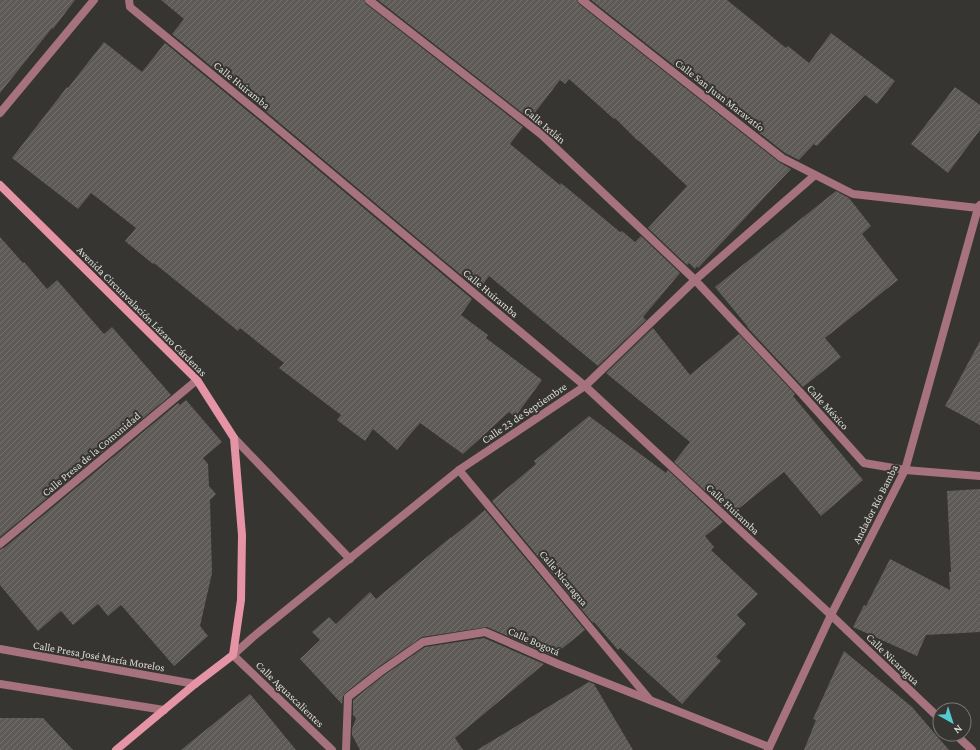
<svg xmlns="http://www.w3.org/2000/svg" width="980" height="750" font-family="'Crimson Pro',serif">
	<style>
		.building { fill: url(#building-hatch) }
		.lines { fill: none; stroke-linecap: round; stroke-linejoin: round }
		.street { stroke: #a6727d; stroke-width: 8 }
		.secondary { stroke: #e594a5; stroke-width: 8 }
		.labels { text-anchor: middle; stroke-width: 4; stroke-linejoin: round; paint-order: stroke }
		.street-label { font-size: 11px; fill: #dedcda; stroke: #373532 }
	</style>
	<defs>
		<pattern id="building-hatch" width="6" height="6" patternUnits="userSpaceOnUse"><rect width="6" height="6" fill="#5d5a57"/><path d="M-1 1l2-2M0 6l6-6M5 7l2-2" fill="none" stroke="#74716f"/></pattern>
	</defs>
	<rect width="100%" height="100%" fill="#373532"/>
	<!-- building -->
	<g class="building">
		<polygon points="0,0 75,0 53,29 52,28 0,93"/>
		<polygon points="161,0 364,0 366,4 523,127 510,144 560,185 561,183 620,232 622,231 635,242 641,236 680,273 643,317 646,320 598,366 489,276 479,290 269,114 172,34 184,19"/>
		<polygon points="378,0 577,0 579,4 779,162 791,169 698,268 697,266 695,269 689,263 687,265 648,228 687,186 638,140 638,141 615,118 614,119 569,79 565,84 560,80 530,119"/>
		<polygon points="591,0 727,0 786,48 788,46 809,63 831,33 895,81 877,104 865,95 817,146 814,144 799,160 785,153"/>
		<polygon points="104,42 142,72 165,43 261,122 472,299 461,315 488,335 486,338 542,380 515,417 509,412 463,454 420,423 397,450 373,429 365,441 337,420 341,415 279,368 284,363 240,328 238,331 154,263 153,264 125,241 136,228 91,193 78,209 12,158 67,87 68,88"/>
		<polygon points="955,87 980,105 980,130 948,173 911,144"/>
		<polygon points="836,191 849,198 871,226 862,234 898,280 825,338 841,357 803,387 747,327 748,327 715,287"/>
		<polygon points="0,237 23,263 24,262 47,289 57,280 104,334 112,327 171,395 0,537"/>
		<polygon points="653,328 690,375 739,334 795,394 793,396 863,480 821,516 784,472 731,515 674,462 690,442 606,373"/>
		<polygon points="980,341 980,425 945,406"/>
		<polygon points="186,400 222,442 203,458 208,464 209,486 216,494 210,500 212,573 200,626 208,636 174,666 121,605 108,616 98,604 73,625 61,611 38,631 0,585 0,549 4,548 178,403 180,405"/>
		<polygon points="589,416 666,473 668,470 723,522 705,536 714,547 711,550 758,594 737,615 746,624 716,657 721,661 682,704 620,648 618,650 594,622 593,623 492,501 536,464 534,461"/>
		<polygon points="980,489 980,632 926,635 917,656 853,627 864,605 866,606 890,559 950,590 949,572 951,572 947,491"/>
		<polygon points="485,510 585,630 553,656 487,627 422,637 377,668 345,693 343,696 342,704 300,659 320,640 312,632 329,617 336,624 370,592 376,599 451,537 451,538"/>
		<polygon points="484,638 544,664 455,738 463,750 360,750 352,735 352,729 356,718 353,715 353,700 383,676 425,647"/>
		<polygon points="844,651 912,707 949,750 804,750 816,720 813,719"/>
		<polygon points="589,682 594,684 633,750 477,750"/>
		<polygon points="250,694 296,750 181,750"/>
		<polygon points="0,718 43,718 73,750 0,750"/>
	</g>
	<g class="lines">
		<!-- street -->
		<g class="street">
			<polyline points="129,0 130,7 265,118 585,386 831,615 940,719"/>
			<polyline points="369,0 542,135 695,280 800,392 864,463 905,470 980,476"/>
			<polyline points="582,0 782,158 853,194 978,208 980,206"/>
			<polyline points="0,113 94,0"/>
			<polyline points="234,438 350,559"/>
			<polyline points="459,470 650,700"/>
			<polyline points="0,544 197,380"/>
			<polyline points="0,649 195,684"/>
			<polyline points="0,684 164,710"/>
			<polyline points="955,734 972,750"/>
			<polyline points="332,750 233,655 253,637 459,470 585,386 695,280 815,175"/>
			<polyline points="346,750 348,697 380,672 423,642 485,632 558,664 769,747"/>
			<polyline points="768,750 831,615 905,470 978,208 980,205"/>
		</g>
		<!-- secondary -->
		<polyline class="secondary" points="0,185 197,380 234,438 242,535 241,600 233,655 195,684 116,750"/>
	</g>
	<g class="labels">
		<!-- street labels -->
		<g class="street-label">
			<text transform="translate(242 85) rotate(39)" y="4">Calle Huiramba</text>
			<text transform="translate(720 95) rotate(38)" y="4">Calle San Juan Maravatío</text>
			<text transform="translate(545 125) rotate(40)" y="4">Calle Ixtlán</text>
			<text transform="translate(491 293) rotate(40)" y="4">Calle Huiramba</text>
			<text transform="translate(142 311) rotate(45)" y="4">Avenida Circunvalación Lázaro Cárdenas</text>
			<text transform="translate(828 407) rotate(48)" y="4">Calle México</text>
			<text transform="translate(524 413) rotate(-34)" y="4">Calle 23 de Septiembre</text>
			<text transform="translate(91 454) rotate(-40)" y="4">Calle Presa de la Comunidad</text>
			<text transform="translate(875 504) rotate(-63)" y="4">Andador Río Bamba</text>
			<text transform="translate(733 509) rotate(43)" y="4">Calle Huiramba</text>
			<text transform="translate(564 578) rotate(50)" y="4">Calle Nicaragua</text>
			<text transform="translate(534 641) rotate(24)" y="4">Calle Bogotá</text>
			<text transform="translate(99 656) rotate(10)" y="4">Calle Presa José María Morelos</text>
			<text transform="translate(893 659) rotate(44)" y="4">Calle Nicaragua</text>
			<text transform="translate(290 694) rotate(44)" y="4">Calle Aguascalientes</text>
		</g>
	</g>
	<!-- north arrow -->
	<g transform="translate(952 722) rotate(141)"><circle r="19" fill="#373532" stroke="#7a7875"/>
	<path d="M0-3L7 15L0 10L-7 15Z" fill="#51ccd1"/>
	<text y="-6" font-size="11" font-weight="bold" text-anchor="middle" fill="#dedcda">N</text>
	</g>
</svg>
